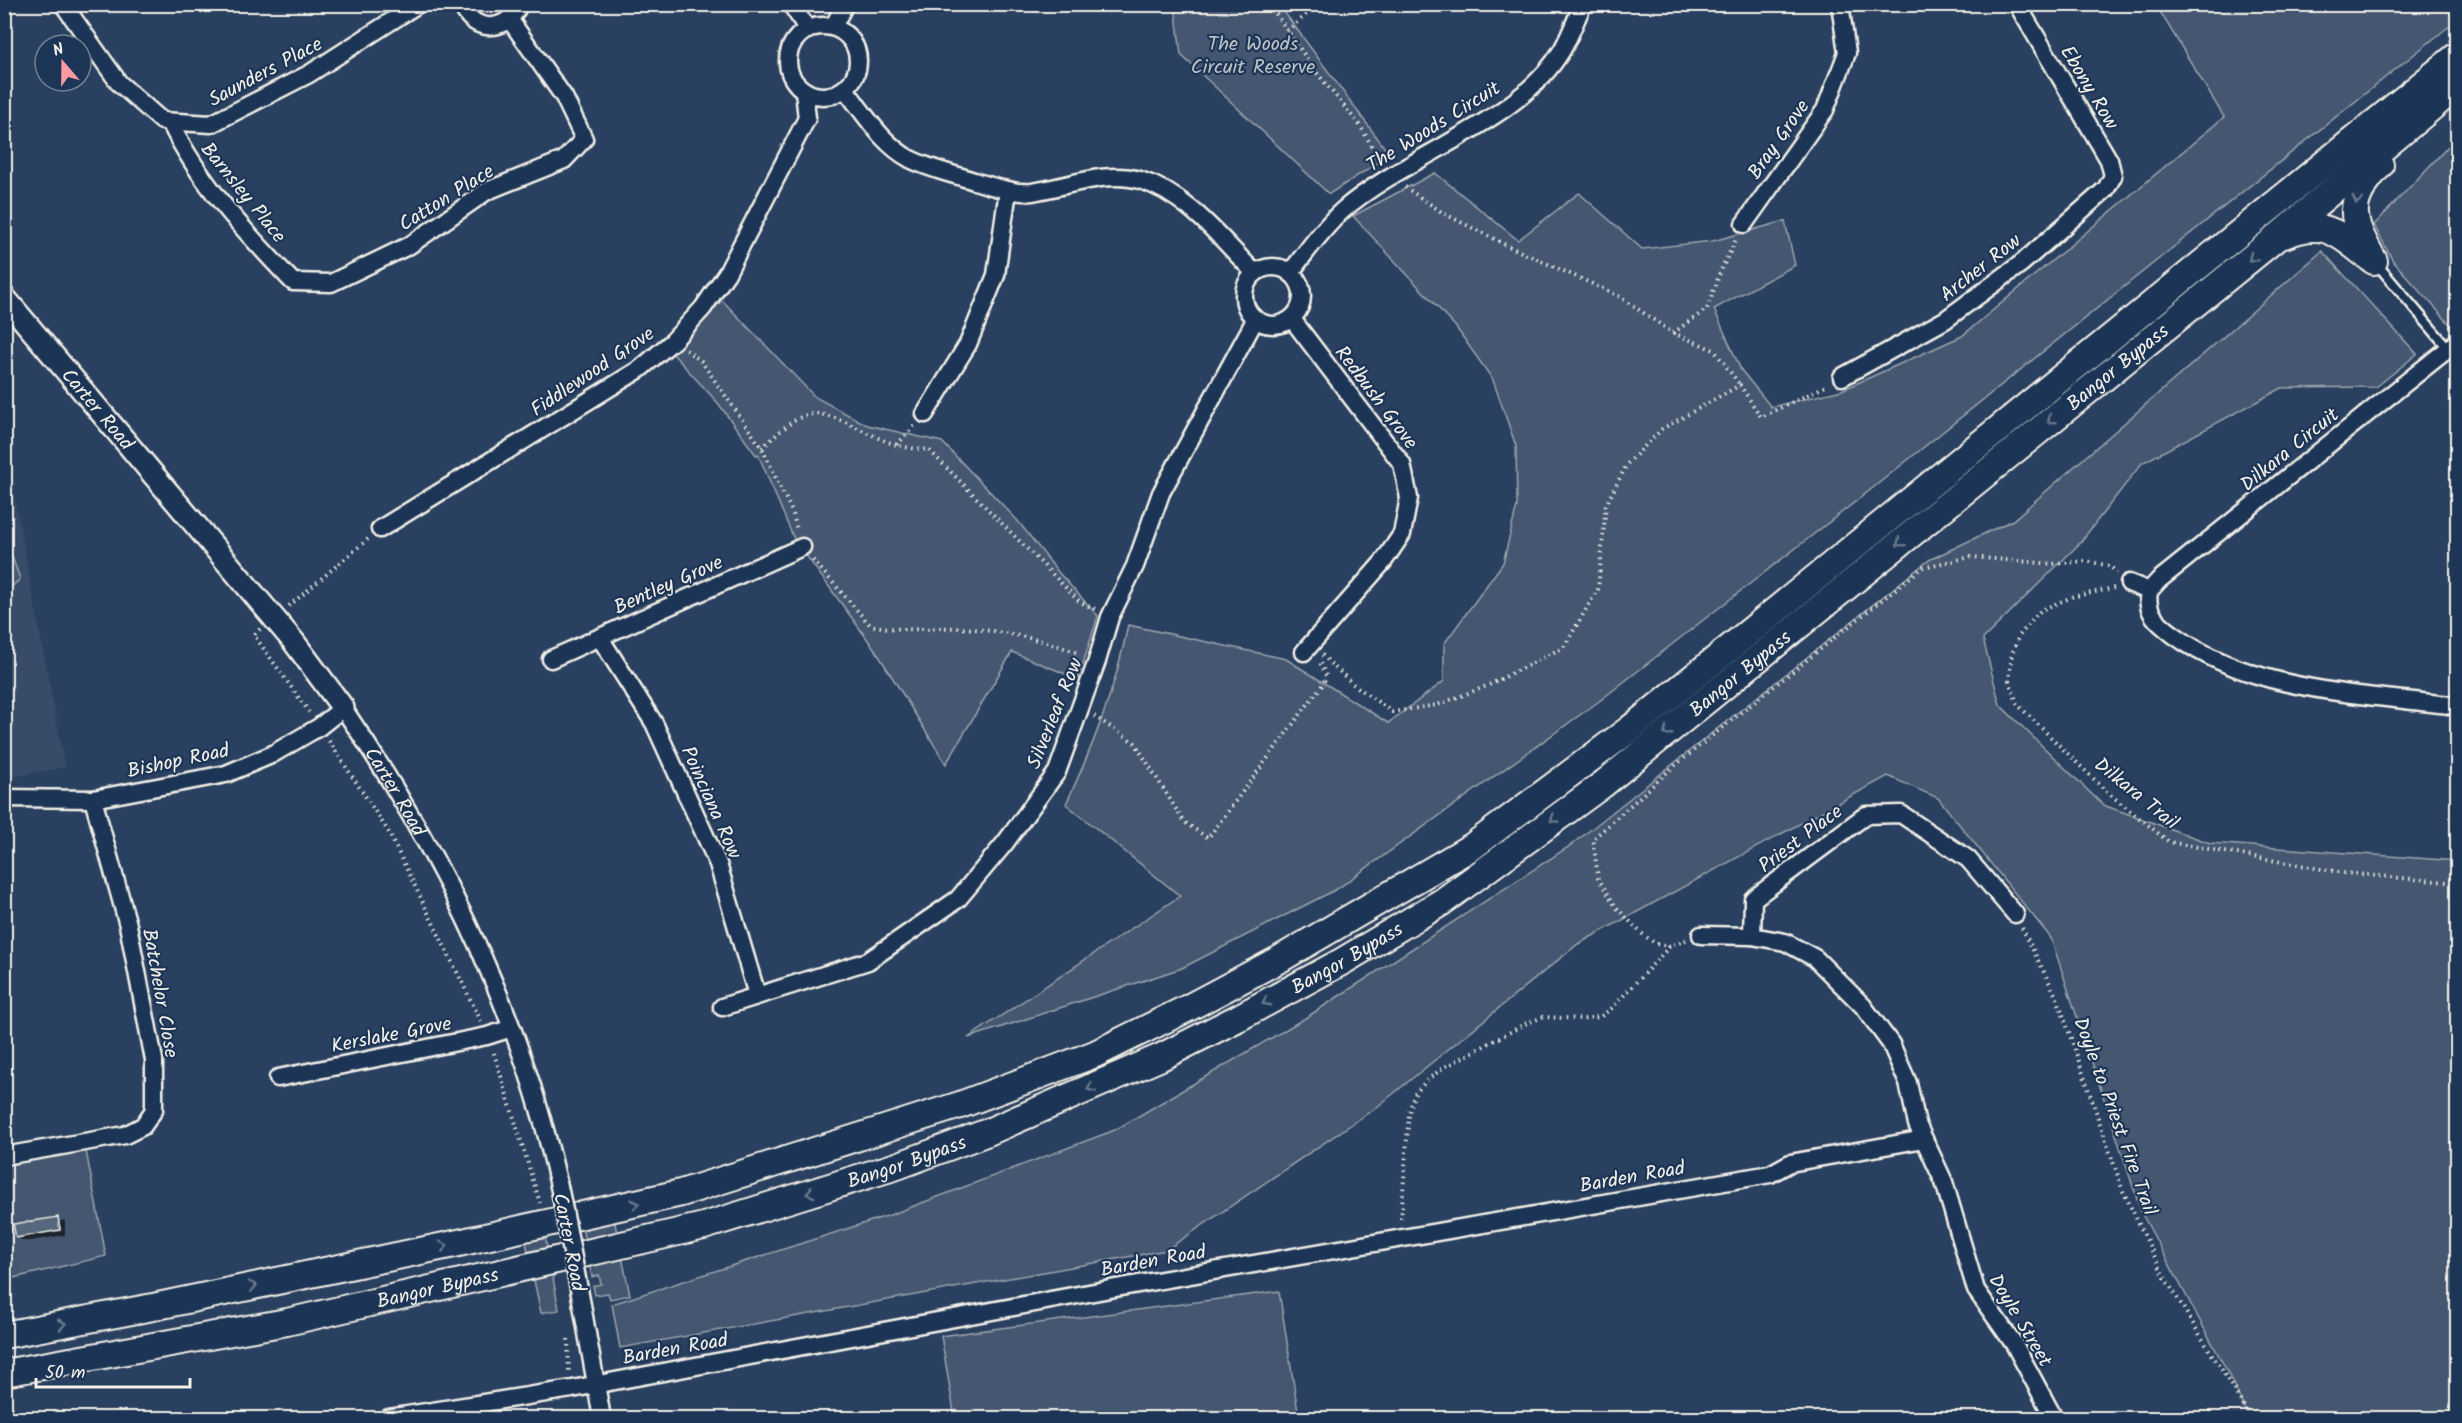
<svg xmlns="http://www.w3.org/2000/svg" width="2462" height="1423" font-family="Kalam,sans-serif">
	<style>
		.built { fill: #374c69 }
		.green { fill: #445771; stroke: #9ca4ac; stroke-width: 1.5 }
		.building { fill: #56677d; stroke: #f4f1e8; stroke-width: 1.5; filter: url(#shadow) }
		.lines { fill: none; stroke-linecap: round; stroke-linejoin: round }
		.service-casing { stroke: #f4f1e8; stroke-width: 13 }
		.minor-casing { stroke: #f4f1e8; stroke-width: 21 }
		.tertiary-casing { stroke: #f4f1e8; stroke-width: 26 }
		.primary-casing { stroke: #f4f1e8; stroke-width: 30 }
		.path { stroke: #f4f1e8; stroke-width: 4; stroke-dasharray: 1.5 4.5; stroke-linecap: butt }
		.service { stroke: #1d3557; stroke-width: 8 }
		.minor { stroke: #1d3557; stroke-width: 16 }
		.tertiary { stroke: #1d3557; stroke-width: 21 }
		.primary { stroke: #1d3557; stroke-width: 26 }
		.minor-bridge-casing { stroke: #f4f1e8; stroke-width: 21; stroke-linecap: butt }
		.minor-bridge { stroke: #1d3557; stroke-width: 16 }
		.oneway { stroke: #68778a }
		.labels { text-anchor: middle; stroke-width: 4.5; stroke-linejoin: round; paint-order: stroke }
		.park-label { font-size: 20px; fill: #bfc3c4; stroke: #1d3557 }
		.street-label { font-size: 20px; fill: #f4f1e8; stroke: #1d3557 }
	</style>
	<defs>
		<filter id="shadow"><feDropShadow dx="6" dy="4" stdDeviation="0" flood-color="#0009"/></filter>
	</defs>
	<rect width="100%" height="100%" fill="#2a4060"/>
	<filter id="ink" filterUnits="userSpaceOnUse"><feTurbulence type="fractalNoise" baseFrequency=".0167" numOctaves="2"/><feDisplacementMap in="SourceGraphic" scale="12" xChannelSelector="R" yChannelSelector="G"/><feConvolveMatrix kernelMatrix="1 2 1 2 8 2 1 2 1" color-interpolation-filters="sRGB"/></filter>
	<g filter="url(#ink)">
		<!-- built -->
		<polygon class="built" points="4,442 65,767 5,778 4,778"/>
		<!-- green -->
		<g class="green">
			<path d="M2278,4L2295,10L2312,4L2457,5V20L1864,495L1598,702L1337,889L1182,968L968,1038L1180,896L1066,804C1094,744 1115,690 1128,625L1286,659L1388,723L1444,681V644L1503,563L1517,506L1516,446L1493,380L1455,326L1353,216L1435,173L1518,240L1579,193L1642,249L1713,241L1785,221L1795,265L1714,309L1741,370L1771,407L1842,390L1962,336L2224,117L2156,5Z"/>
			<polygon points="1175,5 1279,5 1390,155 1329,194 1181,55"/>
			<polygon points="2457,137 2458,330 2456,331 2393,261 2374,225"/>
			<polygon points="2322,251 2417,354 2376,387 2282,388 2142,463 2079,544 1983,639 2000,705 2103,805 2210,843 2457,861 2457,1418 2249,1418 2225,1367 2142,1214 2051,938 1938,798 1888,776 1578,944 1377,1107 1166,1250 620,1348 612,1304 890,1215 1115,1130 1307,1017 1570,846 1929,560 2013,520"/>
			<polygon points="722,300 815,397 867,425 942,442 1017,520 1059,573 1098,616 1078,679 1012,652 946,764 876,651 794,539 758,454 756,455 718,403 673,354"/>
			<polygon points="5,537 20,579 5,593 4,593"/>
			<polygon points="86,1151 106,1256 5,1280 5,1164"/>
			<polygon points="609,1195 630,1295 610,1299 608,1293 595,1295 593,1286 601,1284 599,1275 592,1277 577,1202"/>
			<polygon points="540,1210 559,1310 541,1313 520,1214"/>
			<polygon points="1279,1291 1299,1418 955,1418 941,1336"/>
		</g>
		<!-- building -->
		<polygon class="building" points="58,1217 60,1230 16,1238 13,1224"/>
		<g class="lines">
			<defs>
				<polyline id="service" points="2376,263 2448,348"/>
				<g id="minor">
					<polyline points="63,4 119,83 162,121 211,124 309,74 418,4"/>
					<path d="M462,4C471,34 509,33 519,4"/>
					<polyline points="791,4 808,30"/>
					<circle cx="823" cy="61" r="35"/>
					<polyline points="833,27 845,4"/>
					<path d="M845,89C864,113 882,144 910,159C930,169 953,174 974,181C992,186 1014,194 1032,192C1067,187 1105,170 1140,180C1187,194 1221,239 1255,273"/>
					<path d="M170,122C199,183 246,233 293,282L331,283L410,245L487,191L564,160L584,139L564,97L510,20"/>
					<polyline points="1744,224 1825,110 1847,53 1840,4"/>
					<circle cx="1273" cy="296" r="29"/>
					<path d="M1290,273C1307,251 1323,228 1343,210C1406,155 1520,122 1562,50C1570,36 1576,19 1583,4"/>
					<polyline points="1292,319 1402,464 1409,498 1402,534 1383,562 1304,652"/>
					<polyline points="1842,377 1945,320 2022,263 2106,189 2113,176 2109,160 2017,4"/>
					<polyline points="925,414 968,344 996,275 1008,190"/>
					<polyline points="380,529 640,369 673,341 703,308 727,273 807,118 804,91"/>
					<path d="M2129,583L2149,591C2145,613 2158,623 2174,635C2254,693 2363,694 2458,706"/>
					<polyline points="2149,591 2159,580 2458,341"/>
					<polyline points="600,638 654,723 718,864 757,995"/>
					<polyline points="551,659 802,547"/>
					<path id="s1" d="M4,798L93,799L226,774L271,755L319,727L343,708C445,858 527,1027 563,1205"/>
					<polyline points="2015,914 1968,859 1901,814 1866,815 1753,899 1752,936 1785,942 1815,958 1863,1006 1891,1044 1908,1083 1917,1124 1944,1182 1976,1290 2014,1344 2054,1418"/>
					<polyline points="1701,935 1752,936"/>
					<polyline points="722,1007 868,961 958,899 1005,843 1057,772 1097,661 1110,617 1135,566 1161,493 1255,320"/>
					<polyline points="278,1078 487,1036 512,1028"/>
					<polyline points="4,1156 125,1135 143,1126 154,1110 154,1060 128,925 93,799"/>
					<polyline points="582,1305 602,1418"/>
					<polyline points="388,1418 572,1389 1110,1289 1770,1174 1790,1163 1924,1139"/>
				</g>
				<g id="tertiary">
					<path id="s2" d="M4,297L294,642L343,708"/>
				</g>
				<g id="primary">
					<path d="M2284,235C2326,218 2338,234 2371,259"/>
					<path d="M2374,261C2350,218 2345,203 2380,165"/>
					<polyline points="4,1335 153,1307 454,1244 681,1193 960,1105 1095,1054 1188,1008 1280,959 1473,846 1630,729 2458,55"/>
					<path id="s3" d="M4,1373L287,1322L704,1226L897,1166L988,1132L1161,1057L1238,1018L1343,961L1442,902L1602,785L2276,238L2458,85"/>
				</g>
			</defs>
			<!-- service casing -->
			<use href="#service" class="service-casing"/>
			<!-- minor casing -->
			<use href="#minor" class="minor-casing"/>
			<!-- tertiary casing -->
			<use href="#tertiary" class="tertiary-casing"/>
			<!-- primary casing -->
			<use href="#primary" class="primary-casing"/>
			<!-- path -->
			<g class="path">
				<polyline points="1269,4 1317,73 1361,127 1381,163"/>
				<polyline points="1287,31 1318,4"/>
				<polyline points="1405,187 1443,213 1508,246 1617,295 1673,333 1714,350 1740,385"/>
				<polyline points="1673,333 1707,309 1721,270 1737,238"/>
				<polyline points="686,350 701,361 762,448 793,514 797,530"/>
				<polyline points="897,445 914,426"/>
				<path d="M762,448C774,437 791,419 807,415C832,408 870,438 897,445C907,448 918,449 929,450L1080,602L1095,609"/>
				<path d="M813,560L870,625C894,630 915,630 940,628C980,626 1043,638 1080,654"/>
				<polyline points="2114,588 2072,597 2041,610 2019,636 2012,653 2009,681 2018,705 2107,792 2169,842 2344,873 2458,883"/>
				<polyline points="289,606 368,539"/>
				<polyline points="260,629 254,635 309,712"/>
				<polyline points="1322,655 1353,684 1392,712 1437,705 1487,686 1564,647 1598,589 1606,505 1627,464 1662,429 1740,385 1761,417 1828,385"/>
				<polyline points="1094,716 1135,743 1184,822 1208,838 1323,684 1326,676 1319,660"/>
				<polyline points="329,741 388,831 481,1021"/>
				<polyline points="2022,928 2058,1000 2123,1191 2165,1278 2251,1418"/>
				<polyline points="1670,946 1656,944 1641,933 1616,907 1598,878 1593,839 1672,768 1923,567 1971,557 2052,564 2086,561 2110,566 2117,573"/>
				<polyline points="494,1053 540,1203"/>
				<polyline points="1401,1219 1409,1113 1414,1095 1427,1080 1443,1068 1527,1023 1543,1017 1584,1019 1600,1017 1612,1008 1670,946 1686,940"/>
				<polyline points="568,1339 569,1373"/>
			</g>
			<!-- service -->
			<use href="#service" class="service"/>
			<!-- minor -->
			<use href="#minor" class="minor"/>
			<!-- tertiary -->
			<use href="#tertiary" class="tertiary"/>
			<!-- primary -->
			<use href="#primary" class="primary"/>
			<defs>
				<polyline id="minor-bridge" points="563,1205 582,1305"/>
			</defs>
			<!-- minor-bridge casing -->
			<use href="#minor-bridge" class="minor-bridge-casing"/>
			<!-- minor-bridge -->
			<use href="#minor-bridge" class="minor-bridge"/>
		</g>
		<!-- one-way arrows -->
		<defs><path id="oneway-chevron" d="M-2-3.5L2.5 0L-2 3.5" fill="none" stroke-width="1.6" stroke-linecap="round" stroke-linejoin="round" transform="scale(1.5)"/></defs>
		<g class="oneway">
			<use href="#oneway-chevron" transform="translate(2357 200) rotate(105)"/>
			<use href="#oneway-chevron" transform="translate(2252 258) rotate(141)"/>
			<use href="#oneway-chevron" transform="translate(2051 420) rotate(141)"/>
			<use href="#oneway-chevron" transform="translate(1900 543) rotate(141)"/>
			<use href="#oneway-chevron" transform="translate(1667 732) rotate(141)"/>
			<use href="#oneway-chevron" transform="translate(1554 819) rotate(144)"/>
			<use href="#oneway-chevron" transform="translate(1266 1002) rotate(152)"/>
			<use href="#oneway-chevron" transform="translate(1091 1088) rotate(156)"/>
			<use href="#oneway-chevron" transform="translate(810 1193) rotate(163)"/>
			<use href="#oneway-chevron" transform="translate(635 1204) rotate(-13)"/>
			<use href="#oneway-chevron" transform="translate(444 1246) rotate(-12)"/>
			<use href="#oneway-chevron" transform="translate(253 1286) rotate(-12)"/>
			<use href="#oneway-chevron" transform="translate(62 1324) rotate(-11)"/>
		</g>
	</g>
	<g class="labels">
		<!-- park labels -->
		<g class="park-label">
			<text x="1253" y="50">The Woods<tspan x="1253" dy="23">Circuit Reserve</tspan></text>
		</g>
		<!-- street labels -->
		<g class="street-label">
			<text transform="translate(265 71) rotate(-28)" y="7">Saunders Place</text>
			<text transform="translate(2090 87) rotate(59)" y="7">Ebony Row</text>
			<text transform="translate(1433 126) rotate(-32)" y="7">The Woods Circuit</text>
			<text transform="translate(1778 139) rotate(-55)" y="7">Bray Grove</text>
			<text transform="translate(244 192) rotate(51)" y="7">Barnsley Place</text>
			<text transform="translate(446 197) rotate(-32)" y="7">Catton Place</text>
			<text transform="translate(1980 267) rotate(-38)" y="7">Archer Row</text>
			<text dy="7" stroke="none"><textPath href="#s3" startOffset="2386">Bangor Bypass</textPath></text>
			<text transform="translate(592 371) rotate(-34)" y="7">Fiddlewood Grove</text>
			<text transform="translate(1377 397) rotate(53)" y="7">Redbush Grove</text>
			<text dy="7" stroke="none"><textPath href="#s2" startOffset="146">Carter Road</textPath></text>
			<text transform="translate(2289 449) rotate(-39)" y="7">Dilkara Circuit</text>
			<text transform="translate(668 584) rotate(-24)" y="7">Bentley Grove</text>
			<text dy="7" stroke="none"><textPath href="#s3" startOffset="1900">Bangor Bypass</textPath></text>
			<text transform="translate(1054 713) rotate(-68)" y="7">Silverleaf Row</text>
			<text transform="translate(178 760) rotate(-12)" y="7">Bishop Road</text>
			<text dy="7" stroke="none"><textPath href="#s1" startOffset="458">Carter Road</textPath></text>
			<text transform="translate(2137 793) rotate(39)" y="7">Dilkara Trail</text>
			<text transform="translate(712 802) rotate(66)" y="7">Poinciana Row</text>
			<text transform="translate(1800 838) rotate(-37)" y="7">Priest Place</text>
			<text dy="7" stroke="none"><textPath href="#s3" startOffset="1414">Bangor Bypass</textPath></text>
			<text transform="translate(161 993) rotate(80)" y="7">Batchelor Close</text>
			<text transform="translate(391 1034) rotate(-11)" y="7">Kerslake Grove</text>
			<text transform="translate(2116 1116) rotate(70)" y="7">Doyle to Priest Fire Trail</text>
			<text dy="7" stroke="none"><textPath href="#s3" startOffset="928">Bangor Bypass</textPath></text>
			<text transform="translate(1632 1176) rotate(-10)" y="7">Barden Road</text>
			<text transform="translate(570 1242) rotate(79)" y="7">Carter Road</text>
			<text transform="translate(1153 1260) rotate(-10)" y="7">Barden Road</text>
			<text dy="7" stroke="none"><textPath href="#s3" startOffset="442">Bangor Bypass</textPath></text>
			<text transform="translate(2021 1320) rotate(59)" y="7">Doyle Street</text>
			<text transform="translate(675 1348) rotate(-10)" y="7">Barden Road</text>
		</g>
	</g>
	<!-- margin -->
	<rect width="2462" height="1423" fill="none" stroke="#1d3557" stroke-width="24"/>
	<rect x="12" y="12" width="2438" height="1399" fill="none" stroke="#f4f1e8" stroke-width="2" filter="url(#ink)"/>
	<!-- north arrow -->
	<g transform="translate(63 63) rotate(340)"><circle r="28" fill="#1d3557" stroke="#738091" stroke-width="1.5"/>
	<path d="M0-4.5L10 22L0 15L-10 22Z" fill="#ff9aa2"/>
	<text y="-9" font-size="16" font-weight="bold" text-anchor="middle" fill="#f4f1e8">N</text>
	</g>
	<!-- scale -->
	<path d="M36 1378v9h154v-9" fill="none" stroke="#f4f1e8" stroke-width="3"/>
	<text x="45" y="1378" font-size="18" fill="#f4f1e8" stroke="#1d3557" stroke-width="4.5" paint-order="stroke">50 m</text>
</svg>
